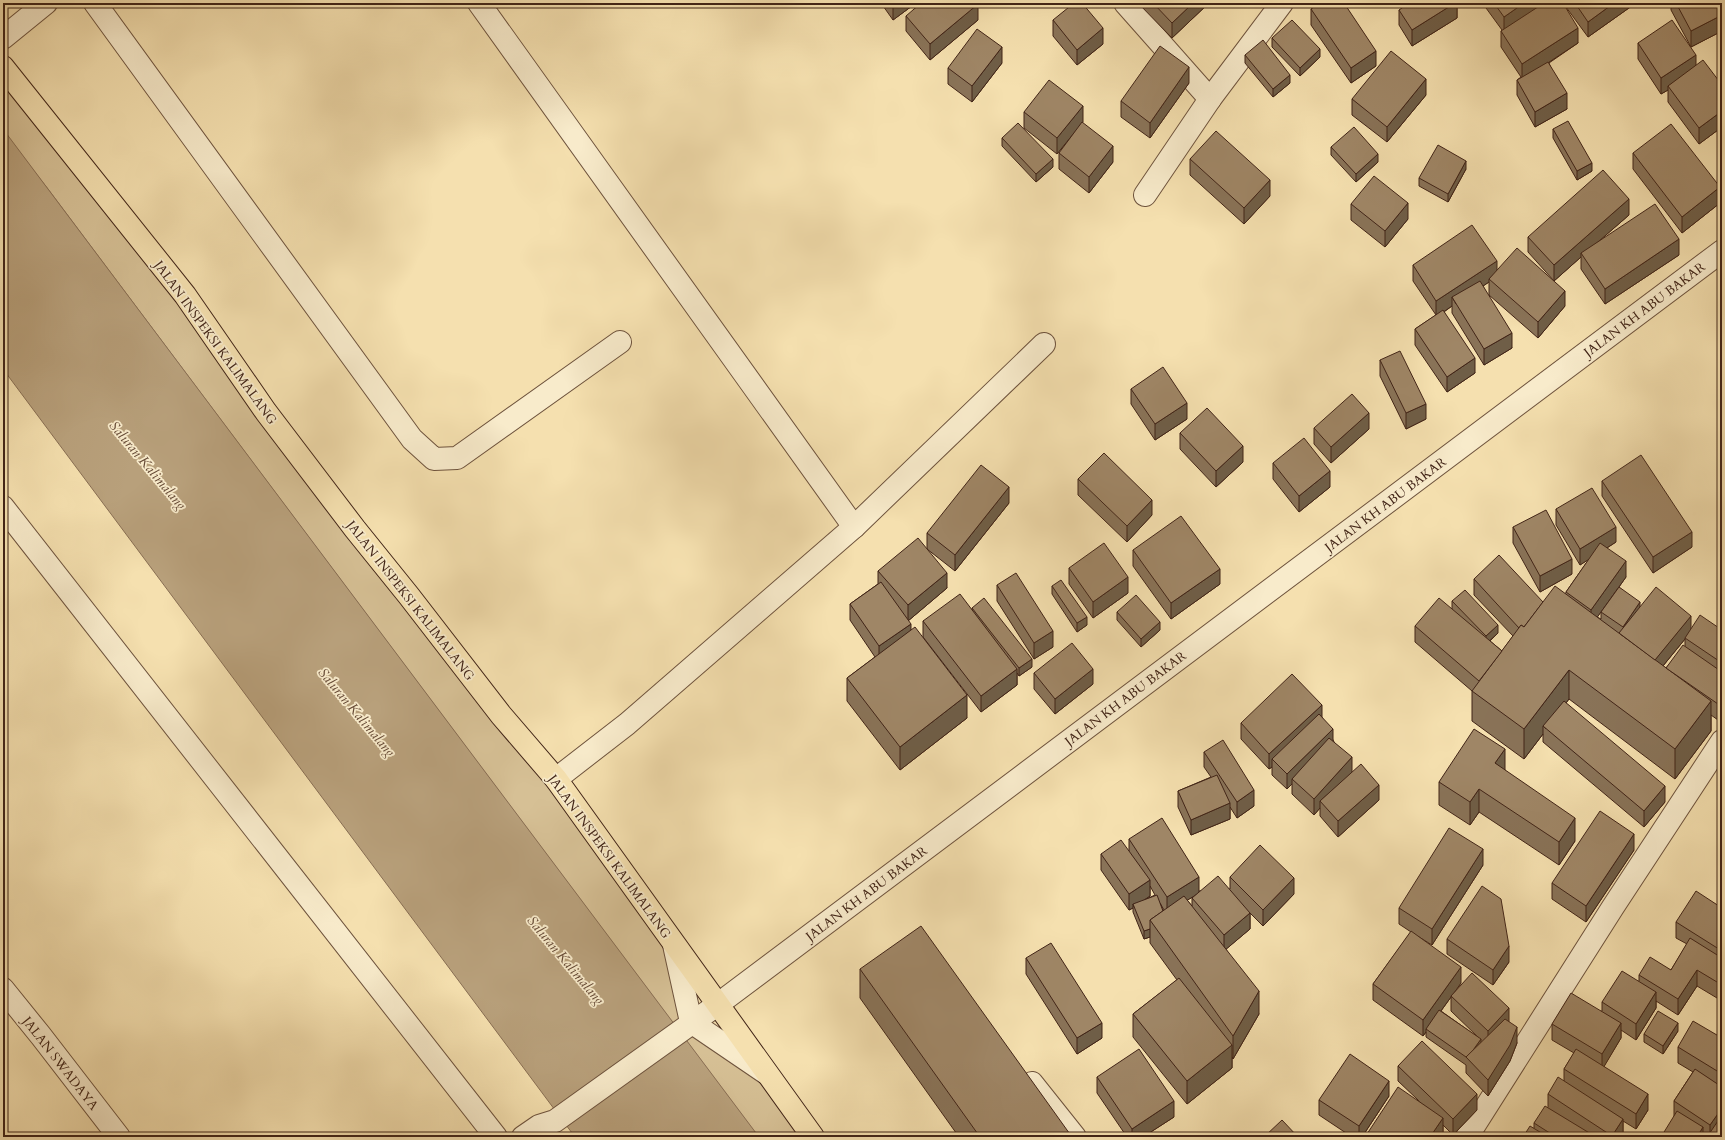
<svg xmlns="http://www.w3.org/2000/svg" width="1725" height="1140" font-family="Cardo,serif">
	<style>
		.green { fill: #d6c095; stroke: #8c7256 }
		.water { fill: #b8a07b; stroke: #886e53 }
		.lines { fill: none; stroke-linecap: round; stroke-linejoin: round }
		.minor-casing { stroke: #6e533d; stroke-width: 24 }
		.major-casing { stroke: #412417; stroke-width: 24 }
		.minor { stroke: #f8ebcb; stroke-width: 22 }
		.major { stroke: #f5e0af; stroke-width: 22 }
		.wall { fill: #897358; stroke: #412417; fill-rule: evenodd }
		.shaded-wall { fill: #6f5e47; stroke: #412417 }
		.building { fill: #9f8666; stroke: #412417 }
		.labels { text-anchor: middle; stroke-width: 3.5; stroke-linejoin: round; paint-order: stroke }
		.street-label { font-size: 13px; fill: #412417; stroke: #f8ebcb }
		.water-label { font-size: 14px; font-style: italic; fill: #654935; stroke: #f8ebcb }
	</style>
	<rect width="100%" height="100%" fill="#f5e0af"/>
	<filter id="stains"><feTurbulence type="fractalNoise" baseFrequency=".005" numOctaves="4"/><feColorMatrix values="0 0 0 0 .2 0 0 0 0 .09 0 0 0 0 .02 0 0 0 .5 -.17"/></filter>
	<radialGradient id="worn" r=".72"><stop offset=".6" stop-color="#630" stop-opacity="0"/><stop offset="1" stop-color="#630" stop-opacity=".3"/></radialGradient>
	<!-- green -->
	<polygon class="green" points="3,67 674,945 691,1022 770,1075 813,1137 758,1137 48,189 3,132"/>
	<!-- water -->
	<polygon class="water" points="3,129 759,1137 575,1137 3,369"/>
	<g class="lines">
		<defs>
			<g id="minor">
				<polyline points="95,3 412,439 434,459 457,458 620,342"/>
				<polyline points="479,3 854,527"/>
				<polyline points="1125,3 1210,99"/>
				<polyline points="3,38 46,3"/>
				<polyline points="1145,195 1210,99 1282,3"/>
				<polyline points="3,507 496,1137"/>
				<polyline points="556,779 627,724 854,527 1044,344"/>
				<polyline points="674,945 691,1022 766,1073"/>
				<polyline points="3,989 41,1036 119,1137"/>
				<polyline points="1032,1083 1075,1137"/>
				<polyline points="523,1137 539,1126 555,1121 717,1005 1722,251"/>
				<polyline points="1467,1137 1613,907 1722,741"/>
			</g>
			<polyline id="major" points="3,67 185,295 266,412 355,529 409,596 501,715 556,779 813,1137"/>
		</defs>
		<!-- minor casing -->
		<use href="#minor" class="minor-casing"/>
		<!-- major casing -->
		<use href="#major" class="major-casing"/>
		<!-- minor -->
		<use href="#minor" class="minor"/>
		<!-- major -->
		<use href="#major" class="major"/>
	</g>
	<!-- wall -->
	<g class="wall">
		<polygon points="881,3 916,3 893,20"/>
		<polygon points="1138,3 1209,3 1172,38"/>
		<polygon points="1457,3 1457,18 1412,46 1399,25 1399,10"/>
		<polygon points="1486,3 1563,3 1578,43 1549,63 1567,109 1535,127 1517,95 1517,80 1521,77 1501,47 1501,31 1502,30 1486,8"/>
		<polygon points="1563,3 1636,3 1588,37"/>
		<polygon points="1671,3 1722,3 1722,31 1691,47 1671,10"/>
		<polygon points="1311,9 1376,66 1351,83 1311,25"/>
		<polygon points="906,16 978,20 930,60 906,31"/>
		<polygon points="1053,20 1103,44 1077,65 1053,36"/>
		<polygon points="1272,38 1320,57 1300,76 1272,47"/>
		<polygon points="1638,43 1696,66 1722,85 1722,127 1699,144 1668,102 1668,90 1661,94 1638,59"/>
		<polygon points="1245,55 1290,83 1273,97 1245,63"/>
		<polygon points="1002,63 972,102 948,84 948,68"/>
		<polygon points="1189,83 1150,138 1121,117 1121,101"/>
		<polygon points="1426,95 1387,142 1352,115 1352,99"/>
		<polygon points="1024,112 1083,122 1057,154 1024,128"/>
		<polygon points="1553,129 1592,171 1577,180 1553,138"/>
		<polygon points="1002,138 1053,167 1036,182 1002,146"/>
		<polygon points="1331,147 1378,162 1356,182 1331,155"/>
		<polygon points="1059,153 1113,162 1089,193 1059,169"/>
		<polygon points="1633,153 1720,203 1682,233 1633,169"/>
		<polygon points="1190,159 1270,196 1244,224 1190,175"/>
		<polygon points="1466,169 1448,202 1419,186 1419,178"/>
		<polygon points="1351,204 1408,219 1385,247 1351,220"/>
		<polygon points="1629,215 1599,241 1679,255 1605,304 1581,269 1581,257 1554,281 1528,252 1528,237"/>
		<polygon points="1413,265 1497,271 1565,306 1538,338 1489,295 1489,282 1483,286 1512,348 1484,365 1452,313 1452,306 1444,312 1475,373 1447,392 1415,345 1415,329 1436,315 1413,281"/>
		<polygon points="1380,360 1426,419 1406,429 1380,376"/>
		<polygon points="1131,389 1187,419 1155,440 1131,404"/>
		<polygon points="1314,428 1369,429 1331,463 1314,444"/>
		<polygon points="1180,433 1243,462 1216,487 1180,449"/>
		<polygon points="1273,463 1330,487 1299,512 1273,479"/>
		<polygon points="1078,479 1152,515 1127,542 1078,495"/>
		<polygon points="1602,481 1692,547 1653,573 1602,496"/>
		<polygon points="1009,503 955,571 927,549 947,588 908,621 911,631 967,718 900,770 847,701 847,678 875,657 850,620 850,604 878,584 878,571 927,549 927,533"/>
		<path d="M1556,509L1616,542L1607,548L1626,577L1619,587L1640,607L1691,629L1722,630V714L1718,720L1711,715V731L1675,779L1569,699L1566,703L1665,802L1644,827L1543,742V734L1524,759L1472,721V691L1415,642V626L1452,609V601L1498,633L1490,641L1502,651L1513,636L1474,595V579L1543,602L1566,593V592L1589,559L1580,565L1556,525ZM1619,587L1601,612V619L1597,617ZM1685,639V646L1666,668L1663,666Z"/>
		<polygon points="1513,527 1572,574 1540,592 1513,543"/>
		<polygon points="1133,550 1220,584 1171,619 1133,566"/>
		<polygon points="1069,568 1128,593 1093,618 1069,584"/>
		<polygon points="997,585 1053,647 1034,659 997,601"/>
		<polygon points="1052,586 1087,625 1077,632 1052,594"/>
		<polygon points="972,608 1032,667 1019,676 1017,673 1017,685 981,712 923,637 923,621 972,610"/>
		<polygon points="1117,612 1160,630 1141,647 1117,620"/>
		<polygon points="1034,673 1093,684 1055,714 1034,689"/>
		<polygon points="1322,717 1333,740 1352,773 1379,800 1338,837 1320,816 1320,808 1314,815 1292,794 1292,784 1287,789 1272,775 1272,767 1269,769 1241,739 1241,723"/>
		<polygon points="1204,752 1254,806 1237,818 1230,807 1230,819 1191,835 1178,807 1178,791 1211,777 1204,767"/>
		<polygon points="1505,770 1575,841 1559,865 1479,812 1470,825 1439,805 1439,782"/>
		<path d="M1129,839L1199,891L1230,889V877L1294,894L1263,926L1250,913V929L1226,949L1259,1014L1233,1059L1232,1057V1068L1187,1104L1133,1037V1014L1177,980L1150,943V937L1144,939L1133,912V908L1129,910L1101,870V854L1129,851ZM1150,886L1155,895L1144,900L1150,896ZM1194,896L1192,898V906L1187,900ZM1160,903L1164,910L1163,911Z"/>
		<polygon points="1634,850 1586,922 1552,899 1552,883"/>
		<path d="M1483,865L1432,945L1419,937L1461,983L1455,991L1509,1022L1517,1043L1510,1061L1488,1096L1466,1073V1065L1426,1037V1032L1423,1036L1373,1000V984L1411,932L1399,924V908ZM1451,997V1011L1479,1038L1441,1011Z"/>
		<polygon points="1722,908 1722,1001 1697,986 1678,1015 1656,1001 1656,1008 1636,1040 1621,1030 1621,1038 1604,1066 1648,1110 1636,1129 1623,1121 1623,1134 1621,1137 1523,1137 1534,1128 1534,1123 1548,1107 1548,1094 1564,1081 1564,1069 1574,1053 1552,1040 1552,1024 1602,1011 1602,1002 1639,981 1639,975 1671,970 1687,944 1676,938 1676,922"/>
		<polygon points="1447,939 1509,962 1493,985 1447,954"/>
		<polygon points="1026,958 1102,1038 1077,1054 1026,974"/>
		<polygon points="860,969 1072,1137 959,1137 860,998"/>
		<polygon points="1678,1031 1663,1054 1644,1042 1644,1034"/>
		<polygon points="1722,1038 1722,1137 1704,1137 1703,1136 1703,1137 1674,1117 1674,1101 1693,1072 1678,1063 1678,1047"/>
		<polygon points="1398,1066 1477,1110 1453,1135 1443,1125 1443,1133 1418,1100 1398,1081"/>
		<polygon points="1097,1077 1174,1117 1143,1137 1127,1137 1097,1093"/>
		<polygon points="1389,1096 1362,1137 1352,1137 1319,1115 1319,1100"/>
	</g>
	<!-- shaded-wall -->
	<g class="shaded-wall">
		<polygon points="895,3 916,3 893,20 893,4"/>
		<polygon points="1193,3 1209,3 1172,38 1172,23"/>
		<polygon points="1455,3 1457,3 1457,18 1412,46 1412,30"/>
		<polygon points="1524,3 1546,3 1504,33 1504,17"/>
		<polygon points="1614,3 1636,3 1588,37 1588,22"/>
		<polygon points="978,4 978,20 930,60 930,44"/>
		<polygon points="1722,15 1722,31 1691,47 1691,31"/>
		<polygon points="1103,28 1103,44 1077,65 1077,50"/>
		<polygon points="1578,28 1578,43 1522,80 1522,64"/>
		<polygon points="1002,47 1002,63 972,102 972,86"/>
		<polygon points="1320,49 1320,57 1300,76 1300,68"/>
		<polygon points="1376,51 1376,66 1351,83 1351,68"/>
		<polygon points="1696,55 1696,71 1668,86 1668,90 1661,94 1661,78"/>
		<polygon points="1189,67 1189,83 1150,138 1150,123"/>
		<polygon points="1290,75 1290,83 1273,97 1273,89"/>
		<polygon points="1426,79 1426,95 1387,142 1387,127"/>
		<polygon points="1567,93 1567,109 1535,127 1535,112"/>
		<polygon points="1083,106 1083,122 1057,154 1057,138"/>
		<polygon points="1722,111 1722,127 1699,144 1699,128"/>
		<polygon points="1113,146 1113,162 1089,193 1089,177"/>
		<polygon points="1378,154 1378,162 1356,182 1356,174"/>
		<polygon points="1053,159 1053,167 1036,182 1036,174"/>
		<polygon points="1466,161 1466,169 1448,202 1448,194"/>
		<polygon points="1592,163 1592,171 1577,180 1577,171"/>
		<polygon points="1270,180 1270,196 1244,224 1244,208"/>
		<polygon points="1720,187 1720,203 1682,233 1682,217"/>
		<polygon points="1629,199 1629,215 1583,255 1581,253 1581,257 1554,281 1554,265"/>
		<polygon points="1408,203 1408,219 1385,247 1385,231"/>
		<polygon points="1679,239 1679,255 1605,304 1605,289"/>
		<polygon points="1497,261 1497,277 1489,279 1489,282 1456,304 1452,297 1452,306 1436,317 1436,301"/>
		<polygon points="1565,291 1565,306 1538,338 1538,322"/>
		<polygon points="1512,333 1512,348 1484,365 1484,349"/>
		<polygon points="1475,358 1475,373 1447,392 1447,377"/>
		<polygon points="1187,403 1187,419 1155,440 1155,424"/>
		<polygon points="1426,404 1426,419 1406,429 1406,413"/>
		<polygon points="1369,413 1369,429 1331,463 1331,447"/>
		<polygon points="1243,446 1243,462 1216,487 1216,471"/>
		<polygon points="1330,471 1330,487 1299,512 1299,496"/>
		<polygon points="1009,487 1009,503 955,571 955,555"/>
		<polygon points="1152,500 1152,515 1127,542 1127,526"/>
		<polygon points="1616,527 1616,542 1580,565 1580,549"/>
		<polygon points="1692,532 1692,547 1653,573 1653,557"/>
		<polygon points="1572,559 1572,574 1540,592 1540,576"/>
		<polygon points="1626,561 1626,577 1591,626 1591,610"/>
		<polygon points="1220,569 1220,584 1171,619 1171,603"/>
		<polygon points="947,573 947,588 908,621 908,605"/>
		<polygon points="1128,577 1128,593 1093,618 1093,602"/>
		<polygon points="1640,602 1640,610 1623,627"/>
		<polygon points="1691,616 1691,632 1685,638 1685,639 1653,678 1653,662"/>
		<polygon points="1087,617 1087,625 1077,632 1077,623"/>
		<polygon points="1160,622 1160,630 1141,647 1141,639"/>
		<polygon points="911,624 911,640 879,662 879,646"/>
		<polygon points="1498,625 1498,633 1486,644 1486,636"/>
		<polygon points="1053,631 1053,647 1034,659 1034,643"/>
		<polygon points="1032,659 1032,667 1019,676 1019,668"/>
		<polygon points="1017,669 1017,685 981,712 981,696"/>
		<polygon points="1093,669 1093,684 1055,714 1055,699"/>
		<polygon points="1569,670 1569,699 1546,729 1543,726 1543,734 1524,759 1524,729"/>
		<polygon points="967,695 967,718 900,770 900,747"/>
		<polygon points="1722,698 1722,714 1718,720 1718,704"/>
		<polygon points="1711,701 1711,731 1675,779 1675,749"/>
		<polygon points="1322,705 1322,721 1272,759 1272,767 1269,769 1269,754"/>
		<polygon points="1333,729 1333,745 1292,779 1292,784 1287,789 1287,774"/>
		<polygon points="1505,749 1505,772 1495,763"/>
		<polygon points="1352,757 1352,773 1320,801 1320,808 1314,815 1314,799"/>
		<polygon points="1379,785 1379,800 1338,837 1338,821"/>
		<polygon points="1665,786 1665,802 1644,827 1644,811"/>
		<polygon points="1479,789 1479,812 1470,825 1470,802"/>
		<polygon points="1254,790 1254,806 1237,818 1237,802"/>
		<polygon points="1230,803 1230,819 1191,835 1191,820"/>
		<polygon points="1575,818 1575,841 1559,865 1559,842"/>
		<polygon points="1634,834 1634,850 1586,922 1586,906"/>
		<polygon points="1483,849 1483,865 1432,945 1432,929"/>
		<polygon points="1199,877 1199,893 1167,913 1167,897"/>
		<polygon points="1294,878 1294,894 1263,926 1263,910"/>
		<polygon points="1150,880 1150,896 1134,907 1133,904 1133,908 1129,910 1129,894"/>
		<polygon points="1250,913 1250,929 1224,951 1224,935"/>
		<polygon points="1150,929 1150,937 1144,939 1144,931"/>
		<polygon points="1509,946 1509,962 1493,985 1493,970"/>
		<polygon points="1461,967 1461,983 1452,996 1451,996 1451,997 1427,1030 1426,1029 1426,1032 1423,1036 1423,1020"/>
		<polygon points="1697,970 1697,986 1678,1015 1678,999"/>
		<polygon points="1259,991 1259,1014 1233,1059 1233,1036"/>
		<polygon points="1656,992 1656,1008 1636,1040 1636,1024"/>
		<polygon points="1509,1008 1509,1024 1488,1046 1488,1031"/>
		<polygon points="1102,1023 1102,1038 1077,1054 1077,1038"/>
		<polygon points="1621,1023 1621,1038 1602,1070 1602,1054"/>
		<polygon points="1678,1023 1678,1031 1663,1054 1663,1046"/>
		<polygon points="1517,1027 1517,1043 1510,1061 1488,1096 1488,1080"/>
		<polygon points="1481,1039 1481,1047 1467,1058"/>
		<polygon points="1232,1045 1232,1068 1187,1104 1187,1081"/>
		<polygon points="1389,1081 1389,1096 1362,1137 1359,1137 1359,1126"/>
		<polygon points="1477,1094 1477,1110 1453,1135 1453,1119"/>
		<polygon points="1648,1094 1648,1110 1636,1129 1636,1114"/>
		<polygon points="1174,1101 1174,1117 1143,1137 1132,1137 1132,1129"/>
		<polygon points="1722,1108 1722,1124 1710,1137 1710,1125"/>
		<polygon points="1443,1118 1443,1133 1441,1137 1430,1137"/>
		<polygon points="1623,1119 1623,1134 1621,1137 1612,1137 1612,1136"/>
		<polygon points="1703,1127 1703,1137 1697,1137"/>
	</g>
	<!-- building -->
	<g class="building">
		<polygon points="921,3 977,3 978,4 930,44 906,16"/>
		<polygon points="1074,3 1082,3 1103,28 1077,50 1053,20"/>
		<polygon points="1153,3 1193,3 1172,23"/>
		<polygon points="1320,3 1344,3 1376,51 1351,68 1311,9"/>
		<polygon points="1409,3 1455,3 1412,30 1399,10"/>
		<polygon points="1494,3 1524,3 1504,17"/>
		<polygon points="1544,3 1563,3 1578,28 1522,64 1501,31"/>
		<polygon points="1575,3 1614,3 1588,22"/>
		<polygon points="1676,3 1722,3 1722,15 1691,31"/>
		<polygon points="1292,20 1320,49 1300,68 1272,38"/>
		<polygon points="1672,20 1696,55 1661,78 1638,43"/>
		<polygon points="977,29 1002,47 972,86 948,68"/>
		<polygon points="1263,40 1290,75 1273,89 1245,55"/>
		<polygon points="1160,46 1189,67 1150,123 1121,101"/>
		<polygon points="1391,51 1426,79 1387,127 1352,99"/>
		<polygon points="1703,60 1722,85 1722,111 1699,128 1668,86"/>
		<polygon points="1548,62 1567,93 1535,112 1517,80"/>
		<polygon points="1049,80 1083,106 1057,138 1024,112"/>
		<polygon points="1568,121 1592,163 1577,171 1553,129"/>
		<polygon points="1082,122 1113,146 1089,177 1059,153"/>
		<polygon points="1018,123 1053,159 1036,174 1002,138"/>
		<polygon points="1671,124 1720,187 1682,217 1633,153"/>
		<polygon points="1354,127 1378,154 1356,174 1331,147"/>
		<polygon points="1216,131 1270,180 1244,208 1190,159"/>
		<polygon points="1438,145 1466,161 1448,194 1419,178"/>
		<polygon points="1603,170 1629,199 1554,265 1528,237"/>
		<polygon points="1374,176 1408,203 1385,231 1351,204"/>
		<polygon points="1655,204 1679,239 1605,289 1581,253"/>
		<polygon points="1472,225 1497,261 1436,301 1413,265"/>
		<polygon points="1517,248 1565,291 1538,322 1489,279"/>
		<polygon points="1480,281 1512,333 1484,349 1452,297"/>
		<polygon points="1443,310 1475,358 1447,377 1415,329"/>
		<polygon points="1400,351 1426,404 1406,413 1380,360"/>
		<polygon points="1163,367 1187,403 1155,424 1131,389"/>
		<polygon points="1352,394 1369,413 1331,447 1314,428"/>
		<polygon points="1207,408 1243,446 1216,471 1180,433"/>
		<polygon points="1304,438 1330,471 1299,496 1273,463"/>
		<polygon points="1104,453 1152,500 1127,526 1078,479"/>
		<polygon points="1641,455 1692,532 1653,557 1602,481"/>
		<polygon points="981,465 1009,487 955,555 927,533"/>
		<polygon points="1592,488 1616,527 1580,549 1556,509"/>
		<polygon points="1546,510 1572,559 1540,576 1513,527"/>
		<polygon points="1181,516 1220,569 1171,603 1133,550"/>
		<polygon points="918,538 947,573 908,605 878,571"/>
		<polygon points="1104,543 1128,577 1093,602 1069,568"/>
		<polygon points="1600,543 1626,561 1591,610 1566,592"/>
		<polygon points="1499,555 1543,602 1524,627 1521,625 1519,628 1474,579"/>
		<polygon points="1016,573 1053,631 1034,643 997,585"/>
		<polygon points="1061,580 1087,617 1077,623 1052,586"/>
		<polygon points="881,582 911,624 879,646 850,604"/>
		<polygon points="1555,586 1711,701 1675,749 1569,670 1524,729 1472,691 1521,625 1524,627"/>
		<polygon points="1619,587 1640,602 1623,627 1601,612"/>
		<polygon points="1656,587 1691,616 1655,660 1619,633"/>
		<polygon points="1465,590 1498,625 1486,636 1452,601"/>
		<polygon points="960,594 1017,669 981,696 923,621"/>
		<polygon points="1136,595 1160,622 1141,639 1117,612"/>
		<polygon points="984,598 1032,659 1019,668 972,608"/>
		<polygon points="1439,598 1502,651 1479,681 1415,626"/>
		<polygon points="1700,615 1722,630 1722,663 1685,638"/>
		<polygon points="915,627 967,695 900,747 847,678"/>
		<polygon points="1072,643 1093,669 1055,699 1034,673"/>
		<polygon points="1683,645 1722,672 1722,698 1718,704 1666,668"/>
		<polygon points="1292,674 1322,705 1269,754 1241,723"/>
		<polygon points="1564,701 1665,786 1644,811 1543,726"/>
		<polygon points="1319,714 1333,729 1287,774 1272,759"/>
		<polygon points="1474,729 1505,749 1495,763 1575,818 1559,842 1479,789 1470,802 1439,782"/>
		<polygon points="1329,738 1352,757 1314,799 1292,779"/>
		<polygon points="1223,740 1254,790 1237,802 1204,752"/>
		<polygon points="1361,764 1379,785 1338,821 1320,801"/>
		<polygon points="1217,775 1230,803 1191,820 1178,791"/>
		<polygon points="1600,811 1634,834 1586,906 1552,883"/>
		<polygon points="1162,818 1199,877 1167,897 1129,839"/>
		<polygon points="1449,828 1483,849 1432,929 1399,908"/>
		<polygon points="1121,840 1150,880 1129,894 1101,854"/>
		<polygon points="1260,845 1294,878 1263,910 1230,877"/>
		<polygon points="1218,876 1250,913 1224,935 1192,898"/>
		<polygon points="1482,886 1501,899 1509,946 1493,970 1447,939"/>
		<polygon points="1696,891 1722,908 1722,951 1676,922"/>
		<polygon points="1157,895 1163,911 1150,920 1150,929 1144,931 1133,904"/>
		<polygon points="1184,896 1259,991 1233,1036 1150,920"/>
		<polygon points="921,926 1072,1137 980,1137 860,969"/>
		<polygon points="1411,931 1461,967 1423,1020 1373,984"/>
		<polygon points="1690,938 1722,958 1722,985 1697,970 1678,999 1639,975 1650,957 1671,970"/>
		<polygon points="1051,943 1102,1023 1077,1038 1026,958"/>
		<polygon points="1622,971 1656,992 1636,1024 1602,1002"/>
		<polygon points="1472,973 1509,1008 1488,1031 1451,996"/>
		<polygon points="1179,978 1232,1045 1187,1081 1133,1014"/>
		<polygon points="1571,993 1621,1023 1602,1054 1552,1024"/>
		<polygon points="1439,1010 1481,1039 1471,1053 1466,1057 1426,1029"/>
		<polygon points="1658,1011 1678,1023 1663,1046 1644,1034"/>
		<polygon points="1505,1019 1517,1027 1510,1045 1488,1080 1466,1057"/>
		<polygon points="1693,1021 1722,1038 1722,1074 1678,1047"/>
		<polygon points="1422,1041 1477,1094 1453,1119 1398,1066"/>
		<polygon points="1139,1049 1174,1101 1132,1129 1097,1077"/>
		<polygon points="1576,1049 1648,1094 1636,1114 1564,1069"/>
		<polygon points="1350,1054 1389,1081 1359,1126 1319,1100"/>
		<polygon points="1695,1069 1722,1087 1722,1108 1710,1125 1674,1101"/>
		<polygon points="1558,1077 1623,1119 1612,1136 1548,1094"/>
		<polygon points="1398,1087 1443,1118 1430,1137 1365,1137"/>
		<polygon points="1545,1106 1596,1137 1556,1137 1534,1123"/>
		<polygon points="1677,1111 1703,1127 1697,1137 1661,1137"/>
		<polygon points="1722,1115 1722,1137 1707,1137"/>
		<polygon points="1282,1120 1298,1137 1264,1137"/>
		<polygon points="1530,1126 1548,1137 1523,1137"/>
	</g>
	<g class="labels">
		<!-- street labels -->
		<g class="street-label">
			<text transform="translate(1644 309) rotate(-37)" y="5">JALAN KH ABU BAKAR</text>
			<text transform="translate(216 342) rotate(54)" y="5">JALAN INSPEKSI KALIMALANG</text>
			<text transform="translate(1385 504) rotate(-37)" y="5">JALAN KH ABU BAKAR</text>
			<text transform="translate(411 600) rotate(52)" y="5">JALAN INSPEKSI KALIMALANG</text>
			<text transform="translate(1125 698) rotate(-37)" y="5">JALAN KH ABU BAKAR</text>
			<text transform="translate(610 856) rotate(54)" y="5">JALAN INSPEKSI KALIMALANG</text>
			<text transform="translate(866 893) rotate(-37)" y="5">JALAN KH ABU BAKAR</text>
			<text transform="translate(61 1063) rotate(52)" y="5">JALAN SWADAYA</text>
		</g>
		<!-- water labels -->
		<g class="water-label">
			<text transform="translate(148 465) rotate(50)" y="5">Saluran Kalimalang</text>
			<text transform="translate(357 712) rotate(50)" y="5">Saluran Kalimalang</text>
			<text transform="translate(566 960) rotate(50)" y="5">Saluran Kalimalang</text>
		</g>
	</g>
	<!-- margin -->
	<rect width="1725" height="1140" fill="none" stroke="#f5e0af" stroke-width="16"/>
	<rect x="4" y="4" width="1717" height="1132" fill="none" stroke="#412417" stroke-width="2"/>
	<rect x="8" y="8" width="1709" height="1124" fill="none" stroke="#412417"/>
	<rect width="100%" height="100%" filter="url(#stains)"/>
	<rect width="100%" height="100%" fill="url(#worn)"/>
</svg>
